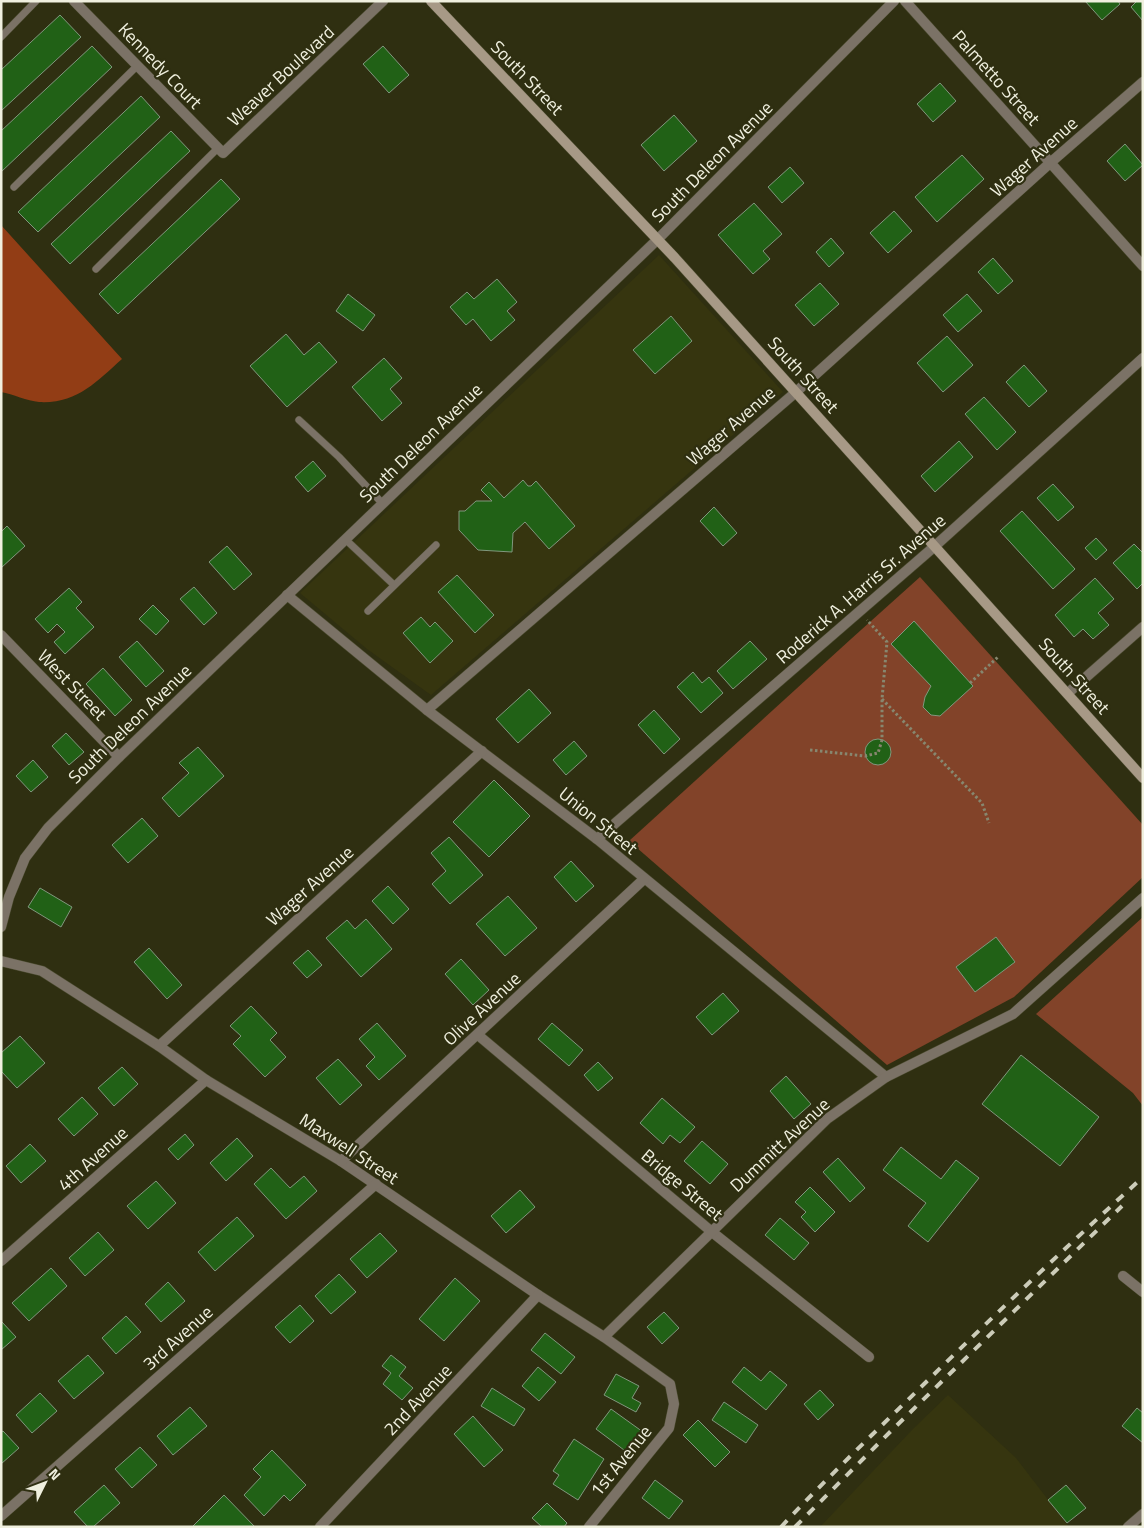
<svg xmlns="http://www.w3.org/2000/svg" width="1144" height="1528" font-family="'Titillium Web',sans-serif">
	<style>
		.built { fill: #36350f }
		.green { fill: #824329 }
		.forest { fill: #923d15 }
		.building { fill: #216116; stroke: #80977d }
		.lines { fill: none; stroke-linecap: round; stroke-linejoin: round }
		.service-casing { stroke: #4a4a2e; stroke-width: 8 }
		.minor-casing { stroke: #4a4a2e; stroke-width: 11 }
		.tertiary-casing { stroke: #4a4a2e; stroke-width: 11 }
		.secondary-casing { stroke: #4a4a2e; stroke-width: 11 }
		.path { stroke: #87876f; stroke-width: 3; stroke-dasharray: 2.5 2.5; stroke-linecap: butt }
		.service { stroke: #7b7266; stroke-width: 7 }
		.minor { stroke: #7b7266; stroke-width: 10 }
		.tertiary { stroke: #7b7266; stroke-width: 10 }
		.secondary { stroke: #a79986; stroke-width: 10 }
		.rail { stroke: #ccccb9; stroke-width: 4; stroke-dasharray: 9 9; stroke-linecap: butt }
		.labels { text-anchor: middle; stroke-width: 4.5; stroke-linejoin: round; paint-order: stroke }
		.street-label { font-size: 18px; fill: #f0f0df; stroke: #2f2f11 }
	</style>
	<rect width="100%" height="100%" fill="#2f2f11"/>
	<!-- built -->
	<g class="built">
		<polygon points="659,255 783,392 431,695 367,649 300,593"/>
		<polygon points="948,1395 1016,1458 1069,1527 820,1527 912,1430"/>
	</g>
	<!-- green -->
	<g class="green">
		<polygon points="920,577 1143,825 1143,877 1014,997 887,1065 629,841 851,639"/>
		<polygon points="1143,917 1143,1106 1133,1093 1036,1014"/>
	</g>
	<!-- forest -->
	<path class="forest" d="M1,225L122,359C96,382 77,404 39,402C27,401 13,394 1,392Z"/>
	<!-- building -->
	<g class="building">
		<polygon points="1085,1 1118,1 1120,4 1102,20"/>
		<polygon points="1137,1 1143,1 1143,21 1131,7"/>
		<polygon points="60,15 81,37 1,111 1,70"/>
		<polygon points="92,46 112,67 1,172 1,131"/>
		<polygon points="383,46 409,75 389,93 363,64"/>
		<polygon points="940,83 956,101 933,122 917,104"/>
		<polygon points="141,96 160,117 38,232 18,212"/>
		<polygon points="674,115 697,141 664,171 641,145"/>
		<polygon points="171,131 190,151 70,264 51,244"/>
		<polygon points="1125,144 1143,165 1125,181 1107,161"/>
		<polygon points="962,155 984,179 937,222 915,197"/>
		<polygon points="790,167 804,183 782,203 768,187"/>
		<polygon points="221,179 240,199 118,314 99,294"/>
		<polygon points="754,203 782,234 763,251 770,259 753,274 718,235"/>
		<polygon points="894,211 912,231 888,253 870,233"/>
		<polygon points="831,238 844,253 829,267 816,252"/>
		<polygon points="993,258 1013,281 998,294 978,272"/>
		<polygon points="497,279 517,302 507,311 515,320 491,341 473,319 466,325 450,307 467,292 474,299"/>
		<polygon points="820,283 839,304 814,326 795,305"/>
		<polygon points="348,294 375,315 363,331 336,311"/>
		<polygon points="967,294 982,311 958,332 943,315"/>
		<polygon points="671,316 692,341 655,374 633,350"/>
		<polygon points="286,334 304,355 319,342 337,362 287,407 250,366"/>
		<polygon points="947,336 973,365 943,392 917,363"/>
		<polygon points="384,358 402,378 390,389 402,403 382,421 352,387"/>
		<polygon points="1024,365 1047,391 1029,407 1006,382"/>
		<polygon points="984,397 1016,432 997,450 965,414"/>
		<polygon points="959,441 973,457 935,492 921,476"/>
		<polygon points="313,461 326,476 308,492 295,477"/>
		<polygon points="523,480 528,486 531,486 536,481 575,526 549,549 525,522 513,533 512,552 478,550 459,530 459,511 465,511 476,501 492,501 481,490 489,482 504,498"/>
		<polygon points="1053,484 1074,507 1058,521 1037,498"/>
		<polygon points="714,507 737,533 723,546 700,521"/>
		<polygon points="1022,511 1075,569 1053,589 1000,531"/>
		<polygon points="7,526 25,546 1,568 1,532"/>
		<polygon points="1096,538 1107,550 1096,560 1085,548"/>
		<polygon points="1134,544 1143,553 1143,583 1137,589 1113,563"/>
		<polygon points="227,546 252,574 234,590 209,562"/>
		<polygon points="457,575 494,615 475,633 438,592"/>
		<polygon points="1095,578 1114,599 1098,613 1109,625 1093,639 1083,629 1074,637 1055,615"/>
		<polygon points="194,587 217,613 204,625 180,599"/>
		<polygon points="69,588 82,602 76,608 94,627 65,654 54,642 65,632 57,624 48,633 35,619"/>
		<polygon points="153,605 169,621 156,635 139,619"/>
		<polygon points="421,617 430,627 435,622 453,641 430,663 403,633"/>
		<polygon points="914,621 973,686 940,716 931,715 923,707 925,697 931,686 891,644"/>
		<polygon points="137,641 164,671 146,687 119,657"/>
		<polygon points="750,641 767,659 733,689 717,671"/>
		<polygon points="103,668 132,700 115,716 86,684"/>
		<polygon points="693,672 702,683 709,677 723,693 701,713 677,687"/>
		<polygon points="529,689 551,713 518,743 496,719"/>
		<polygon points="654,710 680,739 664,754 638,725"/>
		<polygon points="66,733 84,752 69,765 52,746"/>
		<circle cx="878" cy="752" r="13"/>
		<polygon points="574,741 587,756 566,775 553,760"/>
		<polygon points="198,747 224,776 179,817 162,798 189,773 179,763"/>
		<polygon points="33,760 48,777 31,792 16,776"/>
		<polygon points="494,780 530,816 489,857 453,822"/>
		<polygon points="142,818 158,836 128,863 112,845"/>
		<polygon points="449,837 483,875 450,904 432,884 446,871 431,853"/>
		<polygon points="571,861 594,886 576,902 554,877"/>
		<polygon points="388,886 409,909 393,924 372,901"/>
		<polygon points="40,888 72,907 61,927 28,907"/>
		<polygon points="508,896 537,928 505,956 476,924"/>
		<polygon points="366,919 392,949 361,977 326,938 347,920 355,929"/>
		<polygon points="996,937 1015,962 975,992 956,967"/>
		<polygon points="149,948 182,985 167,999 134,962"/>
		<polygon points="308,950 322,965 307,978 293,963"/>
		<polygon points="461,959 489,990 473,1005 445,974"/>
		<polygon points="723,993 739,1011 712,1035 696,1017"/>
		<polygon points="251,1006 277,1033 270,1040 286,1057 265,1077 233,1044 241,1036 230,1026"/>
		<polygon points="377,1023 406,1056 379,1080 366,1066 375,1057 359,1039"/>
		<polygon points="552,1023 583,1050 569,1066 538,1039"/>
		<polygon points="20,1036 45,1063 17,1088 1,1071 1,1053"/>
		<polygon points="1021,1055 1099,1117 1060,1166 982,1104"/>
		<polygon points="338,1059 362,1085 340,1105 316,1078"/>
		<polygon points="598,1062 613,1078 598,1091 584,1075"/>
		<polygon points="122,1067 138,1084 114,1106 98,1088"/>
		<polygon points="786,1076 811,1104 794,1119 770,1091"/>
		<polygon points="82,1097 98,1114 74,1136 58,1119"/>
		<polygon points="662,1098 695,1127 680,1143 670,1135 663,1144 640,1123"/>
		<polygon points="185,1134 194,1145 178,1160 168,1149"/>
		<polygon points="237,1138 253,1156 226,1181 210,1163"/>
		<polygon points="702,1141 728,1164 710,1184 684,1161"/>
		<polygon points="30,1144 46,1161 21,1183 6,1166"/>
		<polygon points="901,1147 941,1179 956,1160 979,1178 928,1242 908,1226 926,1203 883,1170"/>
		<polygon points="838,1158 865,1188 850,1202 823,1172"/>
		<polygon points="271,1168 290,1188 304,1176 317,1191 286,1219 254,1184"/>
		<polygon points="156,1181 176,1203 148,1229 127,1206"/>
		<polygon points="810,1187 835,1212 815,1232 801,1217 806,1212 795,1202"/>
		<polygon points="520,1190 535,1207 506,1233 491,1216"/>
		<polygon points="237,1217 254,1236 215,1271 198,1252"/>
		<polygon points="780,1218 809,1243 794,1260 765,1235"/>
		<polygon points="98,1232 114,1250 85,1276 69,1258"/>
		<polygon points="380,1233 397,1251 367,1278 350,1259"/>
		<polygon points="51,1268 67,1286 29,1321 12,1303"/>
		<polygon points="339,1274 356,1292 331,1314 315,1296"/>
		<polygon points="455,1278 480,1301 444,1341 419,1319"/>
		<polygon points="168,1282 185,1301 161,1322 145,1304"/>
		<polygon points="300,1305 314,1321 290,1343 275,1327"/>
		<polygon points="664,1312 679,1328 662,1344 647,1327"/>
		<polygon points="126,1316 141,1332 116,1354 102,1338"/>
		<polygon points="1,1321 16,1337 1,1350"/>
		<polygon points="545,1333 575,1357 561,1374 531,1350"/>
		<polygon points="88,1355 104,1373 74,1399 58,1381"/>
		<polygon points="391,1355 406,1367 399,1376 413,1388 402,1400 383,1384 391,1373 382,1366"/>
		<polygon points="538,1367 556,1382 539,1401 522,1386"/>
		<polygon points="744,1367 761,1381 770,1371 787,1385 766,1410 732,1382"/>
		<polygon points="616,1374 639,1386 632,1398 641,1403 636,1412 604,1395"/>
		<polygon points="492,1388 525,1409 514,1426 481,1406"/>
		<polygon points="820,1390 834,1405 818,1420 804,1404"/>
		<polygon points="40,1393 57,1411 32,1433 16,1415"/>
		<polygon points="724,1402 758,1425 746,1443 712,1420"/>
		<polygon points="190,1407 207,1426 173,1455 157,1436"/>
		<polygon points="1137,1408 1143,1413 1143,1443 1122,1426"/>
		<polygon points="611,1409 643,1432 628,1453 596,1429"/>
		<polygon points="473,1416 503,1450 484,1467 454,1434"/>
		<polygon points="698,1420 730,1452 715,1467 683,1435"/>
		<polygon points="3,1431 19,1448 1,1464 1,1432"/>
		<polygon points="574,1439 604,1459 578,1500 553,1484 559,1475 553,1471"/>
		<polygon points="140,1447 157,1465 132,1488 115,1469"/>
		<polygon points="272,1450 306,1485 290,1501 284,1495 264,1516 244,1495 261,1477 253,1469"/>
		<polygon points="655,1480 683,1501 669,1519 642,1498"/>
		<polygon points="104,1485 120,1503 93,1527 88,1527 74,1512"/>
		<polygon points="1066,1485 1086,1508 1067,1523 1048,1500"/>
		<polygon points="224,1495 255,1527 192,1527"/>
		<polygon points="547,1503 567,1523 564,1527 542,1527 532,1518"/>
	</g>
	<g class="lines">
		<defs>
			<g id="service">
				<polyline points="1,37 36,1"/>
				<polyline points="14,187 137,66"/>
				<polyline points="96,269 218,148"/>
				<polyline points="299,420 339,457 382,503"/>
				<polyline points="345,539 394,585"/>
				<polyline points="368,611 436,545"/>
			</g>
			<g id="minor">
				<polyline points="74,1 223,153 383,1"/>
				<polyline points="905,1 1143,266"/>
				<polyline points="287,595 427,710 597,839 886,1077"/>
				<polyline points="1,635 119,757"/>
				<polyline points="1068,693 1143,627"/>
				<polyline points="427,710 796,392 1050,163 1143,82"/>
				<polyline points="597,839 935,546 1143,358"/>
				<polyline points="1,961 42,971 159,1046 206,1080 341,1161 538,1295 604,1337 670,1384 674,1404 669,1428 589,1527"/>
				<polyline points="478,1035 712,1232 869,1357"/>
				<polyline points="159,1046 482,751"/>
				<polyline points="341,1161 644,879"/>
				<polyline points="1,1261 206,1080"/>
				<polyline points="1123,1276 1143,1292"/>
				<polyline points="604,1337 827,1119 886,1077 1013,1014 1143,898"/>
				<polyline points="1,1516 376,1184"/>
				<polyline points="320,1527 538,1295"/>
				<polyline points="1128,1527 1143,1514"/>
			</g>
			<polyline id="tertiary" points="1,927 9,897 25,858 48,828 119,757 658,239 894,1"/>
			<polyline id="secondary" points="431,1 675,258 1143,778"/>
		</defs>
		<!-- service casing -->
		<use href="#service" class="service-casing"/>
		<!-- minor casing -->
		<use href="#minor" class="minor-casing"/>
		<!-- tertiary casing -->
		<use href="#tertiary" class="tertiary-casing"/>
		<!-- secondary casing -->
		<use href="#secondary" class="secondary-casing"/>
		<!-- path -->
		<g class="path">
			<polyline points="970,683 998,657"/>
			<polyline points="882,699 982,803 989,823"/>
			<polyline points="810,750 865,756 878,753 882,740 882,699 887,642 867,620"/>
		</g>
		<!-- service -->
		<use href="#service" class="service"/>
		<!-- minor -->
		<use href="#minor" class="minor"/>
		<!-- tertiary -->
		<use href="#tertiary" class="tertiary"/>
		<!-- secondary -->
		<use href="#secondary" class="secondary"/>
		<!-- rail -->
		<g class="rail">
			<path d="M781,1527C825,1480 872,1435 918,1390C991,1318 1066,1247 1143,1177"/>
			<polyline points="795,1527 890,1432 1122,1206"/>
		</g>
	</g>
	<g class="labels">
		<!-- street labels -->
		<g class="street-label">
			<text transform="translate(160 66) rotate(46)" y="6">Kennedy Court</text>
			<text transform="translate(281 76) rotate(-43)" y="6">Weaver Boulevard</text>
			<text transform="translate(527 78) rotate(46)" y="6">South Street</text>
			<text transform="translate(996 78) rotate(48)" y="6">Palmetto Street</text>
			<text transform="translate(1034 157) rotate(-42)" y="6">Wager Avenue</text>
			<text transform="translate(712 162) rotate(-45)" y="6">South Deleon Avenue</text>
			<text transform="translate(803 375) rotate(48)" y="6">South Street</text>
			<text transform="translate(731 426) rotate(-41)" y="6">Wager Avenue</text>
			<text transform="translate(421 443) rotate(-44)" y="6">South Deleon Avenue</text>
			<text transform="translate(861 589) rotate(-41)" y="6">Roderick A. Harris Sr. Avenue</text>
			<text transform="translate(1074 676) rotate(48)" y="6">South Street</text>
			<text transform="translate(72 685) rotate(46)" y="6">West Street</text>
			<text transform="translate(130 724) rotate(-44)" y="6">South Deleon Avenue</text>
			<text transform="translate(598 821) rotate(39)" y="6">Union Street</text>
			<text transform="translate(310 886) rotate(-42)" y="6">Wager Avenue</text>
			<text transform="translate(482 1009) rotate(-43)" y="6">Olive Avenue</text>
			<text transform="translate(780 1145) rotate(-43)" y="6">Dummitt Avenue</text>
			<text transform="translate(349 1149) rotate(33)" y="6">Maxwell Street</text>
			<text transform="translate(93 1159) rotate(-42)" y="6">4th Avenue</text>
			<text transform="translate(682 1185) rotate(40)" y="6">Bridge Street</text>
			<text transform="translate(178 1338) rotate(-42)" y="6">3rd Avenue</text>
			<text transform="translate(418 1400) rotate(-47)" y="6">2nd Avenue</text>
			<text transform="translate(621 1461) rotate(-51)" y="6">1st Avenue</text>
		</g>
	</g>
	<!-- border -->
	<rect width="1144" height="1528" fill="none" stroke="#f0f0df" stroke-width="5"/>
	<!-- north arrow -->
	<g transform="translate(45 1483) rotate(48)" stroke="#2f2f11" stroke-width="4" paint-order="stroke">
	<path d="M0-4L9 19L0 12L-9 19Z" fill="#f0f0df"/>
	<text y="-8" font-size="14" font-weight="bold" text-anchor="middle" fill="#f0f0df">N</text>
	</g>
</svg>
